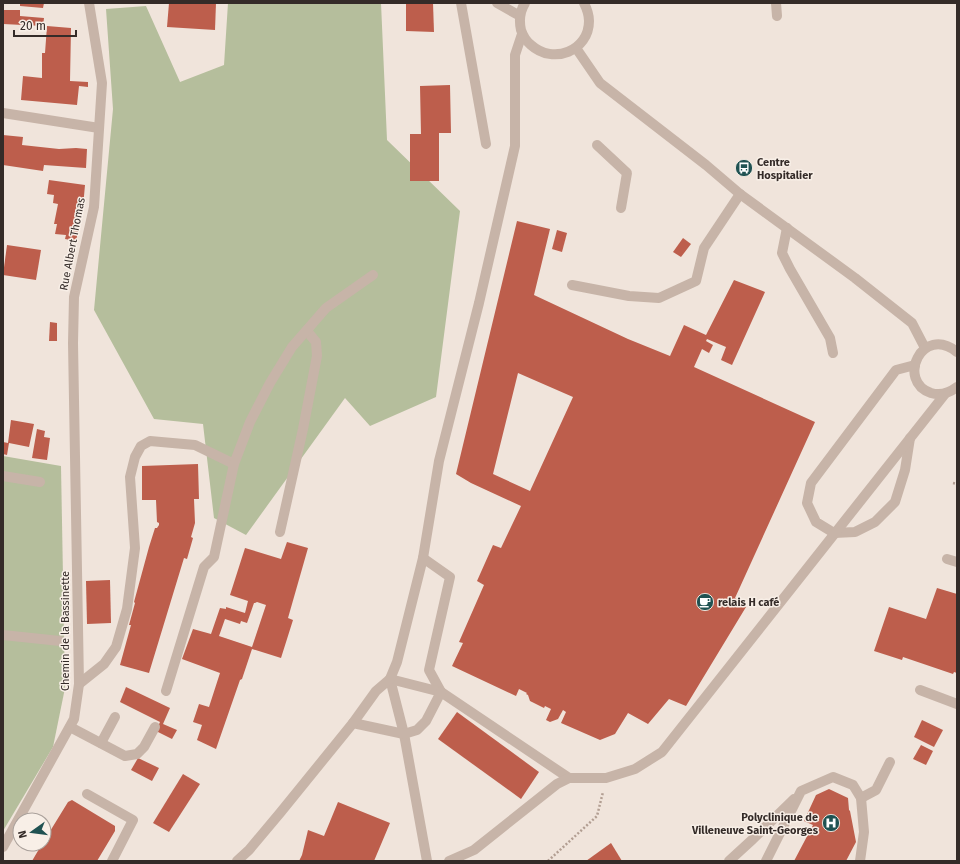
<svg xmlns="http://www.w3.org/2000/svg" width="960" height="864" font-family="'Fira Sans',sans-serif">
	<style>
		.green { fill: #b5be9c }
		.building { fill: #bd5e4c; fill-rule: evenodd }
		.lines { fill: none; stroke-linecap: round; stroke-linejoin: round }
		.path { stroke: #b29e92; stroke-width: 2.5; stroke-dasharray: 2 2; stroke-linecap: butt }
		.minor { stroke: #c7b4a8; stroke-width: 10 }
		.labels { text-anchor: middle; stroke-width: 3; stroke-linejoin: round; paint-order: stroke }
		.poi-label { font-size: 11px; font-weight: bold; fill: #342b28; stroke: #f8efe7; text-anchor: start }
		.street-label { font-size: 11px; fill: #342b28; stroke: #f8efe7 }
	</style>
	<rect width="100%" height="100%" fill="#f0e4db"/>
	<!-- green -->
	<g class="green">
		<polygon points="228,3 381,3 387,140 460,211 436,397 370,426 345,398 246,535 214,518 203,424 154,419 94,310 113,109 106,9 146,6 180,82 224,65"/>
		<polygon points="3,456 61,466 65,688 53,747 3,831"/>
	</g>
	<!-- building -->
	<g class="building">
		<polygon points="20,3 44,3 43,8 20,6"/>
		<polygon points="169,3 216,3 215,30 167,27"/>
		<polygon points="406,3 433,3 434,32 406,31"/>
		<polygon points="4,10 20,10 20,16 44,18 43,26 3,24"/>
		<polygon points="47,26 71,28 70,81 88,82 88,87 79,86 77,105 21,100 23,76 42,78 42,53 45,53"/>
		<polygon points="450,85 451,133 439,133 439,181 410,181 410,134 421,134 420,86"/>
		<polygon points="3,135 23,137 22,145 59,149 76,148 87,149 86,168 44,165 43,171 3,165"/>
		<polygon points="49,180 85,185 83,207 76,241 65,239 66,235 55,234 57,224 54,224 58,204 53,203 54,195 47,194"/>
		<path d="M517,221L550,229L534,295L628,339L670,356L684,325L706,335L734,280L765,292L732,365L721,360L726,347L707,339L706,341L713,345L709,353L702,349L694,367L815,422L735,598L746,607L686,706L669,699L648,724L628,713L615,734L600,740L561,723L566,712L563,710L558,719L550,722L546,720L551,709L545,706L544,708L530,701L528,695L526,694L527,693L519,689L516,696L452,666L463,643L459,642L484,585L477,581L493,545L501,548L521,506L471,483L456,474ZM518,373L573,397L530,491L493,474Z"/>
		<polygon points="557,230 567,233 562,252 552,249"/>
		<polygon points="683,238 691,244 681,257 673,252"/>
		<polygon points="7,245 41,250 36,280 3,275"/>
		<polygon points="50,322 57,323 57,341 49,341"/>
		<polygon points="11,420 34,424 29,447 9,443 7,455 3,454 3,442 8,443"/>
		<polygon points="37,429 45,431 44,437 50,438 47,460 32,458"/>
		<polygon points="198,464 199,499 194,499 195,523 191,537 193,538 187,559 184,558 149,673 120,665 131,625 129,625 135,603 134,602 149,547 155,528 157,528 159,525 159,523 157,522 156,500 142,500 142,466"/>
		<path d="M287,542L308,548L288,618L293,620L281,658L252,649L242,679L240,680L216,749L197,740L202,725L193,722L199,704L209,707L220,673L182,659L193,629L211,634L220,608L226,609V607L245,613L248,601L230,595L245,548L281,559ZM257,602L266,605L252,647L219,636L225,619L240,624L241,621L247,623L254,603H255Z"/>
		<polygon points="110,580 111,623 87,624 86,581"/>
		<polygon points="937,588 957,594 957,673 954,672 953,674 903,657 902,660 874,651 889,607 926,619"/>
		<polygon points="126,687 170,708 163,724 177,730 172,739 156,731 160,722 120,702"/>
		<polygon points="457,712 539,772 521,799 438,739"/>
		<polygon points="922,720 943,730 934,747 914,737"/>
		<polygon points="921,745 933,751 926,765 913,759"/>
		<polygon points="138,758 159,768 152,781 131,770"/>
		<polygon points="183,774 200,784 169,832 153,823"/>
		<polygon points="829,789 848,798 849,810 850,811 856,842 846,861 794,861 813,825 804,821 816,795"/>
		<polygon points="72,800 115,826 115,831 97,861 32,861 42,844 44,844 44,841 68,802"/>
		<polygon points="338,802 390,823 374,861 299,861 302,855 308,830 324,836"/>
		<polygon points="611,843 622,861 586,861"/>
	</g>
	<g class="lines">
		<!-- path -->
		<g class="path">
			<polyline points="953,483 957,484"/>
			<polyline points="548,861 597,816 603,792"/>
		</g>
		<!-- minor -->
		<g class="minor">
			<polyline points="461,3 486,144"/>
			<polyline points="497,3 520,16"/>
			<path d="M525,3C520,11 519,21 521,30C523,36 526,41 531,45C553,65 589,51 589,21C589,14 587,9 584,3"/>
			<polyline points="776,3 777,16"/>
			<polyline points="576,48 600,83 706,165 740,194 855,278 912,323 925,348"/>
			<polyline points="3,113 99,128"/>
			<polyline points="597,145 627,173 621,208"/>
			<polyline points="787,228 782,253 790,269 830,338 833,353"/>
			<polyline points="572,285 629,296 659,298 696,281 704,248 740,194"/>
			<path d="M957,352C922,324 896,381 931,393C941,396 949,393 957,387"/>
			<polyline points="910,438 905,470 895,502 875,522 855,532 834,533 816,522 807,503 811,483 896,370 915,365"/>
			<polyline points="3,476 40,482"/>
			<polyline points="280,532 303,429 317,356 316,342 307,331"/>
			<polyline points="423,558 450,577 429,670 441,692"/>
			<polyline points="947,559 957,562"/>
			<polyline points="3,635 60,641"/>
			<polyline points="390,679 441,692 569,778"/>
			<polyline points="390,679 404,734 427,861"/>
			<polyline points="79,684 104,664 116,647 127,609 135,548 130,477 135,457 141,446 150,441 195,445 234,464"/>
			<polyline points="920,690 957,704"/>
			<polyline points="166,691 204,567 214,557 234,464 250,422 270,383 292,347 326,308 373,275"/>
			<polyline points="353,723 404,734 417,730 426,721 441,692"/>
			<polyline points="70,727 125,756 137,754 144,747 155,727"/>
			<polyline points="101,743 115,717"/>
			<polyline points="87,794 133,820 112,861"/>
			<polyline points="861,798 876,790 890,762"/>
			<polyline points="3,847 74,719 79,684 73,343 74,297 94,207 102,83 89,3"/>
			<polyline points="237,861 249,850 280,813 353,723 376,691 390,679 397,662 423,558 439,461 479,303 515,146 515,55 522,34"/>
			<polyline points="449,861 474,850 557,784 569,778 606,778 635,769 662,752 945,394"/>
			<polyline points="729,861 753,839 794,799"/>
			<polyline points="766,861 801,791 833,777 853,785 861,798 864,832 860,861"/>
		</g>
	</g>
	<!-- icons -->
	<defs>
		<symbol id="bus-disc" viewBox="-11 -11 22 22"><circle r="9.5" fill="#205252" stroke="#f8efe7"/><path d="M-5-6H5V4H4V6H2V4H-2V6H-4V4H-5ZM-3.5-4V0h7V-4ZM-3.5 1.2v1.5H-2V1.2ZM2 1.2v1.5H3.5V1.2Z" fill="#fff"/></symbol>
		<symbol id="cafe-disc" viewBox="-11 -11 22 22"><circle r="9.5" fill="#205252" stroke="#f8efe7"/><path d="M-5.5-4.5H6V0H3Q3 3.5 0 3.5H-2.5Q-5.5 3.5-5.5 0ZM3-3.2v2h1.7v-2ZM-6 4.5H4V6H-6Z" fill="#fff"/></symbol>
		<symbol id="hospital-disc" viewBox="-11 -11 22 22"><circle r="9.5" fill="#205252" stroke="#f8efe7"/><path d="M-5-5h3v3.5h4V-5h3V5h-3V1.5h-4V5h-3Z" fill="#fff"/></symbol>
	</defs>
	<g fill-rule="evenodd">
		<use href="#bus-disc" x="734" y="158" width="20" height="20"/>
		<use href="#cafe-disc" x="695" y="592" width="20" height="20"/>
		<use href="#hospital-disc" x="821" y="813" width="20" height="20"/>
	</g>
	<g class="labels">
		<!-- poi labels -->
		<g class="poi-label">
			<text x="757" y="166">Centre<tspan x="757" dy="13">Hospitalier</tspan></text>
			<text x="718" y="606">relais H café</text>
			<text x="818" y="821" text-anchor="end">Polyclinique de<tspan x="818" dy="13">Villeneuve Saint-Georges</tspan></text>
		</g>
		<!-- street labels -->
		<g class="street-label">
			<text transform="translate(72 244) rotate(-79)" y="4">Rue Albert Thomas</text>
			<text transform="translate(65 631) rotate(-90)" y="4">Chemin de la Bassinette</text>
		</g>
	</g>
	<!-- border -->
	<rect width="960" height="864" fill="none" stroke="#342b28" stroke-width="8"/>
	<!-- north arrow -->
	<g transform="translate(32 832) rotate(256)"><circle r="19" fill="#f8efe7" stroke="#aaa19b"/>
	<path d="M0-3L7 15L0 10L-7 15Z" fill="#205252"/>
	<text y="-6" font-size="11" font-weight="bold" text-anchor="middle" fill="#342b28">N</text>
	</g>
	<!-- scale -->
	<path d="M14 30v6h62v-6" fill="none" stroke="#342b28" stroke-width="2"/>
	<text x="20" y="30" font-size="12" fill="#342b28" stroke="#f8efe7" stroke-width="3" paint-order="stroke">20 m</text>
</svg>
